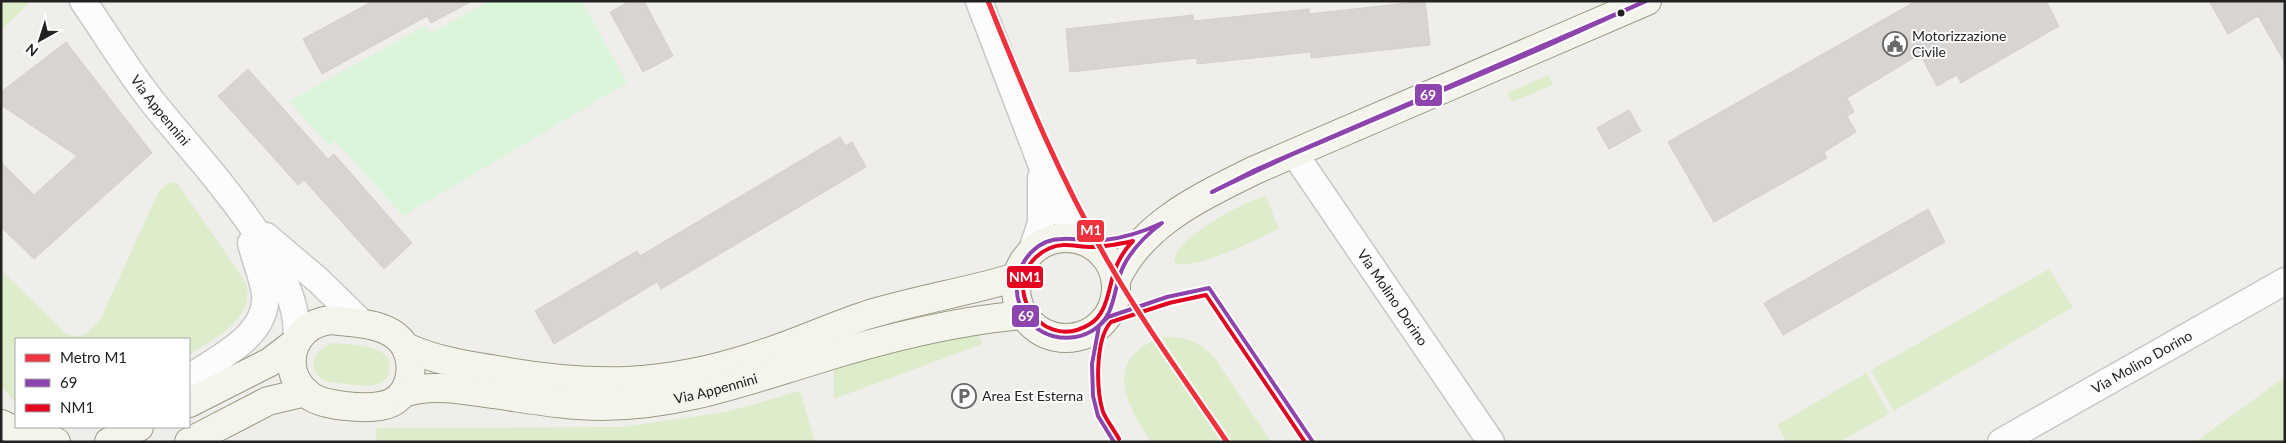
<svg xmlns="http://www.w3.org/2000/svg" width="2286" height="443" font-family="Lato,sans-serif">
	<style>
		.grass { fill: #ddeccb }
		.park { fill: #daf5da }
		.building { fill: #d7d4d2; stroke: #d3d0cc }
		.lines { fill: none; stroke-linecap: round; stroke-linejoin: round }
		.street-casing { stroke: #c9c8c7; stroke-width: 29 }
		.secondary-casing { stroke: #999a82; stroke-width: 30 }
		.street { stroke: #fdfcfc; stroke-width: 26 }
		.secondary { stroke: #f4f4ed; stroke-width: 28 }
		.bus-1-casing { stroke: #fff; stroke-width: 8 }
		.bus-2-casing { stroke: #fff; stroke-width: 8 }
		.bus-1 { stroke: #8e44ad; stroke-width: 4 }
		.bus-2 { stroke: #e40520; stroke-width: 4 }
		.metro-1-casing { stroke: #fff; stroke-width: 9 }
		.metro-1 { stroke: #ee333e; stroke-width: 5 }
		.bus-dot { fill: #222; stroke: #fff; stroke-width: 2 }
		.labels { text-anchor: middle; stroke-width: 4; stroke-linejoin: round; paint-order: stroke }
		.poi-label { font-size: 14px; fill: #222; stroke: #fff; text-anchor: start }
		.street-label { font-size: 14px; fill: #222; stroke: #fff }
		.line-badge { stroke: #fff; stroke-width: 2 }
		.badge-label { font-size: 14px; text-anchor: middle; font-weight: bold; fill: #fff }
	</style>
	<rect width="100%" height="100%" fill="#f0eeeb"/>
	<!-- grass -->
	<g class="grass">
		<polygon points="1,1 31,1 1,31"/>
		<polygon points="1549,75 1553,85 1512,102 1507,93"/>
		<path d="M170,182L178,184L246,283C256,320 215,337 189,355V339H16V403L1,386V270L65,333L75,336L84,335L100,320L159,191Z"/>
		<path d="M1266,196L1279,229C1262,237 1188,275 1174,261C1175,238 1246,200 1266,196Z"/>
		<polygon points="2049,269 2073,307 1894,411 1871,370"/>
		<polygon points="978,332 982,344 834,399 834,363"/>
		<path d="M1163,337C1185,336 1199,341 1214,357L1271,442H1151C1125,403 1102,358 1163,337Z"/>
		<path d="M332,343C351,345 376,343 389,359C393,391 368,386 347,384C338,383 327,383 321,378C305,365 317,348 332,343Z"/>
		<polygon points="1866,373 1889,414 1839,442 1787,442 1777,425"/>
		<polygon points="2285,377 2285,442 2195,442"/>
		<polygon points="800,391 815,442 377,442 375,428 622,427 726,412"/>
	</g>
	<!-- park -->
	<polygon class="park" points="490,1 582,1 627,83 403,216 335,140 329,145 289,101 425,26 430,34"/>
	<!-- building -->
	<g class="building">
		<polygon points="373,1 472,1 431,23 427,16 322,74 303,39"/>
		<polygon points="630,1 644,1 673,56 643,72 610,12"/>
		<polygon points="1425,1 1430,45 1311,58 1311,52 1197,64 1197,58 1070,72 1066,29 1193,15 1194,21 1309,9 1309,14"/>
		<polygon points="1916,1 2046,1 2059,26 1961,83 1957,75 1937,86 1920,54 1847,98 1854,112 1847,116 1856,132 1824,152 1827,158 1714,222 1668,142"/>
		<polygon points="2209,1 2285,1 2285,63 2258,16 2228,34"/>
		<polygon points="66,42 152,153 34,259 1,227 1,162 34,195 77,156 1,105 1,92"/>
		<polygon points="248,69 328,159 334,154 412,243 384,269 304,180 298,185 218,96"/>
		<polygon points="1629,110 1641,131 1609,149 1597,128"/>
		<polygon points="840,137 846,146 852,142 866,167 661,289 657,282 554,344 535,311 637,251 640,256"/>
		<polygon points="1928,209 1945,242 1783,335 1764,303"/>
	</g>
	<g class="lines">
		<defs>
			<g id="street">
				<path id="s1" d="M83,1C105,33 125,66 148,96C192,154 307,267 296,342"/>
				<polyline points="979,1 1052,192 1067,220 1082,240"/>
				<path id="s2" d="M1294,153L1491,442"/>
				<polyline points="266,236 319,281 363,324"/>
				<polyline points="1032,250 1041,223 1041,178"/>
				<path d="M189,378C217,358 269,336 265,294C263,277 255,260 251,243"/>
				<path id="s3" d="M2001,442L2285,281"/>
			</g>
			<g id="secondary">
				<circle cx="1066" cy="288" r="50"/>
				<path d="M1116,280C1142,223 1201,197 1255,170L1647,1"/>
				<path d="M330,320C351,323 378,322 396,336C420,355 414,402 380,406C364,409 324,406 310,396C278,372 290,325 330,320Z"/>
				<path d="M406,347C438,362 473,366 508,372C597,387 666,385 753,357C792,345 828,328 867,315C916,300 967,292 1017,277"/>
				<path id="s4" d="M403,393C431,384 457,389 485,393C524,398 563,406 602,406C675,406 740,383 809,362C878,340 951,321 1023,315"/>
				<polyline points="189,403 270,362 296,342"/>
				<polyline points="1,424 26,435 56,442"/>
				<polyline points="109,442 139,427"/>
				<polyline points="189,442 268,401 306,392"/>
			</g>
		</defs>
		<!-- street casing -->
		<use href="#street" class="street-casing"/>
		<!-- secondary casing -->
		<use href="#secondary" class="secondary-casing"/>
		<!-- street -->
		<use href="#street" class="street"/>
		<!-- secondary -->
		<use href="#secondary" class="secondary"/>
		<defs>
			<g id="bus-1">
				<polyline points="1212,192 1255,170 1646,1"/>
				<polyline points="1212,192 1291,155 1538,50 1646,1"/>
				<path d="M1162,223C1146,235 1133,248 1124,265C1116,280 1116,297 1109,312C1096,340 1057,346 1034,326C1022,316 1015,298 1017,282C1020,259 1038,239 1062,239C1076,238 1089,242 1104,240C1124,238 1143,232 1162,223Z"/>
				<polyline points="1114,442 1098,416 1093,396 1092,364 1099,326 1108,317 1167,297 1209,288 1313,442"/>
			</g>
			<g id="bus-2">
				<path d="M1133,241C1126,248 1120,257 1116,267C1108,286 1109,312 1090,324C1037,357 993,274 1050,248C1063,242 1077,247 1091,247C1105,247 1119,244 1133,241Z"/>
				<path d="M1119,439C1114,430 1107,421 1103,412C1096,390 1095,339 1111,322L1169,303L1206,295L1305,442"/>
			</g>
		</defs>
		<!-- bus-1 casing -->
		<use href="#bus-1" class="bus-1-casing"/>
		<!-- bus-2 casing -->
		<use href="#bus-2" class="bus-2-casing"/>
		<!-- bus-1 -->
		<use href="#bus-1" class="bus-1"/>
		<!-- bus-2 -->
		<use href="#bus-2" class="bus-2"/>
		<defs>
			<path id="metro-1" d="M988,1C1024,91 1061,181 1110,265C1145,326 1187,383 1227,442"/>
		</defs>
		<!-- metro-1 casing -->
		<use href="#metro-1" class="metro-1-casing"/>
		<!-- metro-1 -->
		<use href="#metro-1" class="metro-1"/>
	</g>
	<!-- icons -->
	<defs>
		<symbol id="civic-ring" viewBox="-11 -11 22 22"><circle r="9.5" fill="#fff" stroke="#6a6968" stroke-width="1.5"/><path d="M-.6-6.5H3V-4.5H.6V-3L4-1V1h2V6H-6V1h2V-1L-.6-3ZM-1.2 2.5V6h2.4V2.5Z" fill="#6a6968"/></symbol>
		<symbol id="parking-ring" viewBox="-11 -11 22 22"><circle r="9.5" fill="#fff" stroke="#6a6968" stroke-width="1.5"/><path d="M-3.5-5.5H1a3.5 3.5 0 0 1 0 7H-1V5.5H-3.5ZM-1-3.4V-.6H.8a1.4 1.4 0 0 0 0-2.8Z" fill="#6a6968"/></symbol>
	</defs>
	<g fill-rule="evenodd">
		<use href="#civic-ring" x="1881" y="30" width="28" height="28"/>
		<use href="#parking-ring" x="950" y="382" width="28" height="28"/>
	</g>
	<!-- markers -->
	<circle class="bus-dot" cx="1621" cy="13" r="4.5"/>
	<g class="labels">
		<!-- poi labels -->
		<g class="poi-label">
			<text x="1912" y="41">Motorizzazione<tspan x="1912" dy="16">Civile</tspan></text>
			<text x="982" y="401">Area Est Esterna</text>
		</g>
		<!-- street labels -->
		<g class="street-label">
			<text dy="5" stroke="none"><textPath href="#s1" startOffset="134">Via Appennini</textPath></text>
			<text dy="5" stroke="none"><textPath href="#s2" startOffset="175">Via Molino Dorino</textPath></text>
			<text dy="5" stroke="none"><textPath href="#s3" startOffset="162">Via Molino Dorino</textPath></text>
			<text dy="5" stroke="none"><textPath href="#s4" startOffset="316">Via Appennini</textPath></text>
		</g>
	</g>
	<g class="line-badge">
		<rect x="1414" y="83" width="29" height="24" rx="5" fill="#8e44ad"/>
		<rect x="1076" y="219" width="29" height="24" rx="5" fill="#ee333e"/>
		<rect x="1006" y="265" width="38" height="24" rx="5" fill="#e40520"/>
		<rect x="1011" y="304" width="29" height="24" rx="5" fill="#8e44ad"/>
	</g>
	<g class="badge-label">
		<text x="1428" y="100">69</text>
		<text x="1091" y="235">M1</text>
		<text x="1025" y="282">NM1</text>
		<text x="1026" y="321">69</text>
	</g>
	<!-- border -->
	<rect width="2286" height="443" fill="none" stroke="#222222" stroke-width="5"/>
	<!-- legend -->
	<rect x="15" y="338" width="175" height="90" fill="#ffffff" stroke="#a7a7a7"/>
	<rect x="25" y="354" width="25" height="8" fill="#ee333e" stroke="#a7a7a7"/>
	<text x="60" y="363" font-size="15" fill="#222222">Metro M1</text>
	<rect x="25" y="379" width="25" height="8" fill="#8e44ad" stroke="#a7a7a7"/>
	<text x="60" y="388" font-size="15" fill="#222222">69</text>
	<rect x="25" y="404" width="25" height="8" fill="#e40520" stroke="#a7a7a7"/>
	<text x="60" y="413" font-size="15" fill="#222222">NM1</text>
	<!-- north arrow -->
	<g transform="translate(40 40) rotate(219)" stroke="#ffffff" stroke-width="4" paint-order="stroke">
	<path d="M0-4L9 19L0 12L-9 19Z" fill="#222222"/>
	<text y="-8" font-size="14" font-weight="bold" text-anchor="middle" fill="#222222">N</text>
	</g>
</svg>
